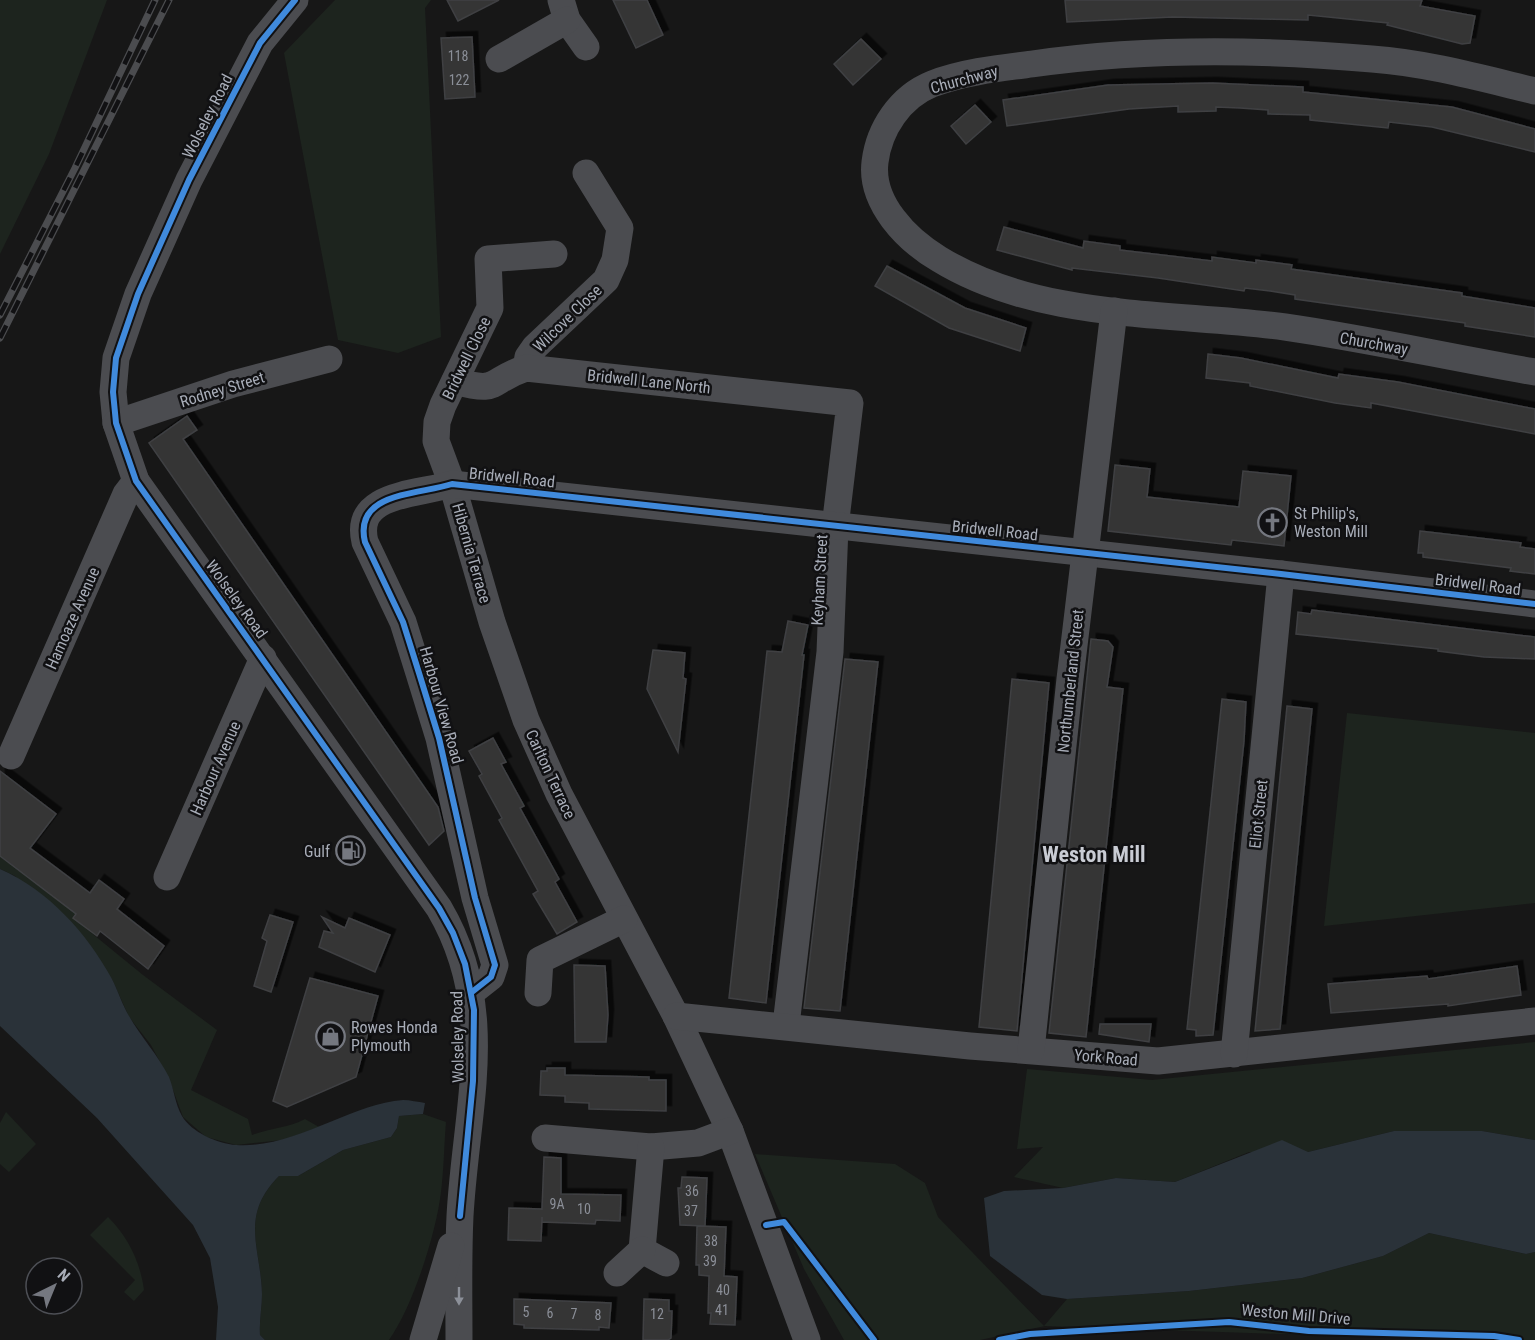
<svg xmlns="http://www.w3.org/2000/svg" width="1535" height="1340" font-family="'Roboto Condensed',sans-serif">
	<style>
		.green { fill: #1d241e }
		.water { fill: #2a3239 }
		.building { fill: #353536; stroke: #3f4043; stroke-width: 1.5; filter: url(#shadow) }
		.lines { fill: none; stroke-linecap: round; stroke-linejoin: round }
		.minor { stroke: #4b4c50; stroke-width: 27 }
		.rail-casing { stroke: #4b4c4f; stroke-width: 7 }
		.rail { stroke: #111113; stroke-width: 4.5; stroke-dasharray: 14; stroke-linecap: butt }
		.cycleway-casing { stroke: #111113; stroke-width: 10 }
		.cycleway { stroke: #408adc; stroke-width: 6 }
		.oneway { fill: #8c9099 }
		.labels { text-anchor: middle; stroke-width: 5; stroke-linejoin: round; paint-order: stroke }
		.number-label { font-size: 14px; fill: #8b8f98 }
		.street-label { font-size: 16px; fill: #a8adb8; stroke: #111113 }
		.poi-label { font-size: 16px; fill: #a8adb8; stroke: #111113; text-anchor: start }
		.district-label { font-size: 22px; font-weight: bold; fill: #c9ccd4; stroke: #111113 }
	</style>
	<defs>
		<filter id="shadow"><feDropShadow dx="5.5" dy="-5.5" stdDeviation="0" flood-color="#0009"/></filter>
	</defs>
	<rect width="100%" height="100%" fill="#171717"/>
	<!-- green -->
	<g class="green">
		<polygon points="0,0 107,0 49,154 0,254"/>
		<polygon points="335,0 431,0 425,8 441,337 398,353 338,340 284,53"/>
		<polygon points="1347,713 1535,733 1535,903 1324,926"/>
		<path d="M0,856L76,914L73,918L143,975L217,1030L191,1090L248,1119L252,1135C270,1128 288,1128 305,1119L319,1127L283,1140L236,1145L206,1137L183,1117L169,1079L151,1045L129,1017L112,979L15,876L0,869Z"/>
		<polygon points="1535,1042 1535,1140 1482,1131 1394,1131 1308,1152 1249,1152 1175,1182 1116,1178 1063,1188 1014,1177 1043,1147 1017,1149 1027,1069 1152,1080"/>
		<polygon points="6,1112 36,1144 9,1172 0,1164 0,1123"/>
		<path d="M423,1114L446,1122C444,1145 444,1169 441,1192C436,1234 413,1306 389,1340H265L260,1335C259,1321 262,1308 262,1294C261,1249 239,1216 279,1176H298L343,1150L391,1137L397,1128L399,1116Z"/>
		<polygon points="755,1154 895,1164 925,1183 938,1217 1044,1326 1067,1299 1189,1291 1302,1278 1383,1256 1429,1233 1526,1254 1535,1252 1535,1340 1461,1340 1045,1326 980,1340 844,1340 804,1269"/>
		<path d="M108,1217C128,1237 140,1261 144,1290L134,1301L124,1292L135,1280L90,1235Z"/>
	</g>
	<!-- water -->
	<g class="water">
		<path d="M0,869C49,891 86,932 112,979C118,991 122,1004 129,1016C141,1037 158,1055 169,1077C174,1089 175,1104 182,1116C191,1132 218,1144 236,1145C294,1149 350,1104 403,1100C410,1100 418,1102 425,1103L423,1114L399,1116L397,1128L391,1137L343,1150L298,1176H279C239,1216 261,1249 262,1294C262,1308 259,1321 260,1335L265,1340H216L218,1307L210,1258L193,1225L97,1118L0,1026Z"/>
		<polygon points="1394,1131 1482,1131 1535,1140 1535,1252 1526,1254 1429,1233 1383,1256 1302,1278 1189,1291 1067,1299 1042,1295 990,1256 984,1198 1004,1191 1063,1188 1116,1178 1175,1182 1282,1140 1308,1152"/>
	</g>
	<!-- building -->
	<g class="building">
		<polygon points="447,0 499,0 458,21"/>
		<polygon points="613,0 647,0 663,35 636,48"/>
		<polygon points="1065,0 1422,0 1420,6 1475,16 1470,43 1462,44 1387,25 1388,23 1308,15 1308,20 1173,17 1067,22"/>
		<polygon points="472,37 475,97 445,99 441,38"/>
		<polygon points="861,39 881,59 853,85 834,64"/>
		<polygon points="1212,83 1303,87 1303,92 1452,107 1535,129 1535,152 1432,127 1389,122 1388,128 1310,120 1310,115 1268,114 1268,110 1240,108 1216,107 1216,111 1178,112 1178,106 1129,109 1007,126 1003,100 1108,85"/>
		<polygon points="975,105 991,122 966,144 951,126"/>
		<polygon points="1004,227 1083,248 1084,241 1120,246 1120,250 1171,256 1212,261 1212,257 1256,263 1256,260 1292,265 1291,269 1462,293 1462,296 1535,308 1535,337 1465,326 1465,323 1295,299 1295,295 1270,291 1245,288 1244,291 1158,278 1072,268 1072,270 997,250"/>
		<polygon points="887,266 965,308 1026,328 1020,351 949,328 875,286"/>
		<polygon points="1208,354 1241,358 1338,378 1339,374 1398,382 1535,409 1535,434 1371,403 1371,408 1335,403 1250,386 1250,383 1206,378"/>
		<polygon points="187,416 197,430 183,439 438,807 444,831 429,845 149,443"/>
		<polygon points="1115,465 1150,469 1147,497 1239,507 1243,471 1291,476 1284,546 1232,540 1231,545 1108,531"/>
		<polygon points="1420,531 1521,543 1520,547 1535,549 1535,574 1510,571 1511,568 1423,557 1423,553 1418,553"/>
		<polygon points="1312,610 1535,637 1535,659 1484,657 1438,651 1438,649 1296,634 1298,612 1311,614"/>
		<polygon points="788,621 808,625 802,655 804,655 766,1003 729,998 767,651 782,652"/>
		<polygon points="1091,639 1108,641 1113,647 1107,687 1123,689 1086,1037 1049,1033"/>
		<polygon points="653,650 685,653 683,678 686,679 678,752 647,689"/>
		<polygon points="845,659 878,662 840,1011 804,1008"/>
		<polygon points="1012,679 1049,683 1017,1031 979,1027"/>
		<polygon points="1222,699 1246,702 1244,741 1213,1035 1196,1036 1196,1030 1187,1029"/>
		<polygon points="1287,706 1312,709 1280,1029 1255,1031"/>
		<polygon points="493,738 506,762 501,764 524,806 520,808 559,879 555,882 577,922 557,934 533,894 538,891 499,820 502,818 479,776 482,774 469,751"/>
		<polygon points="0,771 56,814 30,848 90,893 99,880 124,899 117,909 164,946 148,969 100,931 97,936 73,918 76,914 0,856"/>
		<polygon points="270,915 293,922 271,992 254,986 267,941 262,938"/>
		<polygon points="322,917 345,928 349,918 390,935 375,972 319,947 324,931 333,933"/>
		<polygon points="574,965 605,966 608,1015 606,1042 575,1042"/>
		<polygon points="1517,966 1521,995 1448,1006 1448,1004 1331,1013 1328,984 1427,976 1428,979"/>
		<polygon points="310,978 378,996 356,1077 287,1107 273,1101"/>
		<polygon points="1100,1024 1151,1024 1149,1042 1099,1034"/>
		<polygon points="547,1068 565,1068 565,1075 649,1077 649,1080 666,1080 666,1111 589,1109 589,1103 565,1102 565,1096 540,1095 541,1071 547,1071"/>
		<polygon points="544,1157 561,1158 561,1194 621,1195 620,1221 596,1220 595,1224 542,1222 542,1217 541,1241 508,1240 509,1208 542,1209"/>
		<polygon points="682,1177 707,1178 705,1226 680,1225 678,1188 681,1188"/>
		<polygon points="697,1226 726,1227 724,1276 737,1277 735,1325 710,1324 711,1313 708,1313 709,1276 699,1275 699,1265 696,1265"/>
		<polygon points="514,1299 611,1303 609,1328 599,1327 599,1330 524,1328 524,1325 514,1324"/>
		<polygon points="644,1299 669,1300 669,1311 672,1311 671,1338 668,1340 643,1340"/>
	</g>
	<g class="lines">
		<!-- minor -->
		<g class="minor">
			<path d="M295,0L260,43L189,180L138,294L116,358L113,392L116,423L136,481L439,908C499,1010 466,1106 460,1216C458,1257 459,1299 459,1340"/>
			<polyline points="561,0 567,20 586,47"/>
			<polyline points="499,59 567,20"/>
			<path d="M1535,91C1481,78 1427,63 1372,59C1259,49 1144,48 1032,64C1000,68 963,72 932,84C900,97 879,129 875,162C870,203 907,240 939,259C1040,321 1172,312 1285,327C1369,339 1452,358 1535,372"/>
			<polyline points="554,254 488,259 490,308 443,405 437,422 436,441 452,484 492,622 526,720 559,794 676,1016 730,1131 807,1340"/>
			<polyline points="526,368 528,357 535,347 606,280 615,260 620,228 586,173"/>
			<path d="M455,381C501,394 487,381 526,368L850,403L835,527L830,652L786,1025"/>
			<polyline points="116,423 233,384 329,359"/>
			<polyline points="11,756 126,494 136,481"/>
			<polyline points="167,877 263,658"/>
			<path d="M472,992L491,977L495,965L475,898L439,738L419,673L403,622L365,542C353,492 418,495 452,484L1281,574L1535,604"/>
			<polyline points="538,993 540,960 624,919"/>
			<polyline points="676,1016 970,1046 1158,1061 1535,1021"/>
			<polyline points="1031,1050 1070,679 1114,311"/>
			<polyline points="1234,1054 1281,574"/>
			<polyline points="545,1138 651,1147 698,1143 730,1131"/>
			<polyline points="651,1147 642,1250 666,1263"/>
			<polyline points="617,1273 642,1250"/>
			<polyline points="423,1340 451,1246"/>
		</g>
		<defs>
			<g id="rail">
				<polyline points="0,315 75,168 155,0"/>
				<polyline points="0,338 169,0"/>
			</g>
		</defs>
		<!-- rail casing -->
		<use href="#rail" class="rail-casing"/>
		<!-- rail -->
		<use href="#rail" class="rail"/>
		<defs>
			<g id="cycleway">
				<polyline points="295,0 260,43 189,180 138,294 116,358 113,392 116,423 136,481 439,908 453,933 465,964 474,1010 473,1081 460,1216"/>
				<path d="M472,992L491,977L495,965L475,898L439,738L419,673L403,622L365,542C353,492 418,495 452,484L1281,574L1535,604"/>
				<polyline points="766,1225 784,1222 874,1340"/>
				<polyline points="999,1340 1030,1334 1229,1322 1309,1331 1494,1336 1519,1340"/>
			</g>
		</defs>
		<!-- cycleway casing -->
		<use href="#cycleway" class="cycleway-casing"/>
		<!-- cycleway -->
		<use href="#cycleway" class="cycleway"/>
	</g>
	<!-- one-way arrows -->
	<defs><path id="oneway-solid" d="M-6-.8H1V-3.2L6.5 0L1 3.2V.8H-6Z" transform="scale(1.5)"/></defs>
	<use class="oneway" href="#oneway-solid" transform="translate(459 1296) rotate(90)"/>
	<!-- icons -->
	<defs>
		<symbol id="church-ring" viewBox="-11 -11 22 22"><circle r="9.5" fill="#111113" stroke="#757880" stroke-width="1.5"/><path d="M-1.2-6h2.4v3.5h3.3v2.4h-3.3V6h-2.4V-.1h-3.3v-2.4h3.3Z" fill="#757880"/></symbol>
		<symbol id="fuel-ring" viewBox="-11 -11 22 22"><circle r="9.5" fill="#111113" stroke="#757880" stroke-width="1.5"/><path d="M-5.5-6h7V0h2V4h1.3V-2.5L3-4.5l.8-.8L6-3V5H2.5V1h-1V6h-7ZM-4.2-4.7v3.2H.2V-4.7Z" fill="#757880"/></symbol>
		<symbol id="shop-ring" viewBox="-11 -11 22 22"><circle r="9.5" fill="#111113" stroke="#757880" stroke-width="1.5"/><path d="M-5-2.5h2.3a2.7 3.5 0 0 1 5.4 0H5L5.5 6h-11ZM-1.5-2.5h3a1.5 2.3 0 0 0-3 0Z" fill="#757880"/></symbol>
	</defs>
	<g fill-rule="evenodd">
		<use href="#church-ring" x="1256" y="506" width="33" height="33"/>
		<use href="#fuel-ring" x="334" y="834" width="33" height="33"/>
		<use href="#shop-ring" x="314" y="1020" width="33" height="33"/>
	</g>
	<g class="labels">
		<!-- number labels -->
		<g class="number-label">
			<text x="458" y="61">118</text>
			<text x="459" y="85">122</text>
			<text x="692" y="1196">36</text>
			<text x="557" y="1209">9A</text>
			<text x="584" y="1214">10</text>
			<text x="691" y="1216">37</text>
			<text x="711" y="1246">38</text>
			<text x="710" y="1266">39</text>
			<text x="723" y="1295">40</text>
			<text x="722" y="1315">41</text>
			<text x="526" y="1317">5</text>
			<text x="550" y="1318">6</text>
			<text x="574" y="1319">7</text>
			<text x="657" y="1319">12</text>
			<text x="598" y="1320">8</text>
		</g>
		<!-- street labels -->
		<g class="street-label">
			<text transform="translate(964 79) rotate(-15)" y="6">Churchway</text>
			<text transform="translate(207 116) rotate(-63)" y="6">Wolseley Road</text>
			<text transform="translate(567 318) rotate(-44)" y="6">Wilcove Close</text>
			<text transform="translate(1374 343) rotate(10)" y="6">Churchway</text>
			<text transform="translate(466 358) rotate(-64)" y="6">Bridwell Close</text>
			<text transform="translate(649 381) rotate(6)" y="6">Bridwell Lane North</text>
			<text transform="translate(222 389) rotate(-17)" y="6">Rodney Street</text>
			<text transform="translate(512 477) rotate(6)" y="6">Bridwell Road</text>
			<text transform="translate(995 530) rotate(6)" y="6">Bridwell Road</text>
			<text transform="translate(472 553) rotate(74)" y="6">Hibernia Terrace</text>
			<text transform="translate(819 580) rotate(-87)" y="6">Keyham Street</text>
			<text transform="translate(1478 584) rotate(7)" y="6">Bridwell Road</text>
			<text transform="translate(237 599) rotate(54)" y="6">Wolseley Road</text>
			<text transform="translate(72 618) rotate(-66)" y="6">Hamoaze Avenue</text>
			<text transform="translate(1070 681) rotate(-84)" y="6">Northumberland Street</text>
			<text transform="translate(442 705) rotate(74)" y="6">Harbour View Road</text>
			<text transform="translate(215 768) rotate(-66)" y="6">Harbour Avenue</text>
			<text transform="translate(551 774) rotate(65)" y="6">Carlton Terrace</text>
			<text transform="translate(1258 814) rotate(-84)" y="6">Eliot Street</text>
			<text transform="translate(457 1037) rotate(-91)" y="6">Wolseley Road</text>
			<text transform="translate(1106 1057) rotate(5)" y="6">York Road</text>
			<text transform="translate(1296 1314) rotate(5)" y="6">Weston Mill Drive</text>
		</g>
		<!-- poi labels -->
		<g class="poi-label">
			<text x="1294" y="519">St Philip's,<tspan x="1294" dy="18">Weston Mill</tspan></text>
			<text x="330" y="857" text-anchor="end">Gulf</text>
			<text x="351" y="1033">Rowes Honda<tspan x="351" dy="18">Plymouth</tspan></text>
		</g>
		<!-- district labels -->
		<g class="district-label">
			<text x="1094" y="862">Weston Mill</text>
		</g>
	</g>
	<!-- north arrow -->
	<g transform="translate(54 1286) rotate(43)"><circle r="28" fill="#111113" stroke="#4d4f55" stroke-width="1.5"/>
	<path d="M0-4.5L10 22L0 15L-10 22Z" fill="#757880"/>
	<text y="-9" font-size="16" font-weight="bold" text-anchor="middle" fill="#a8adb8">N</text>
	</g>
</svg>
